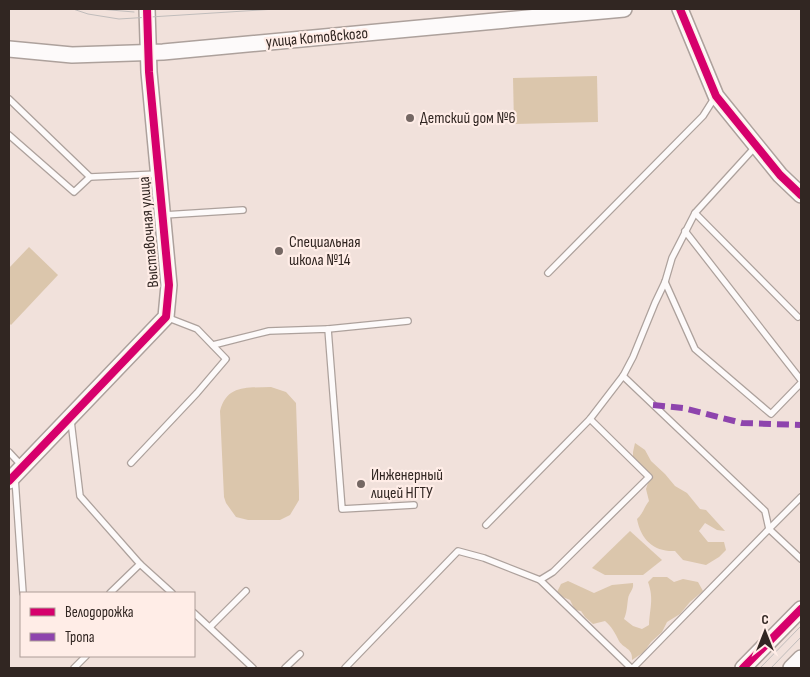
<svg xmlns="http://www.w3.org/2000/svg" width="810" height="677" viewBox="0 0 810 677" font-family="'Sofia Sans Condensed',sans-serif">
	<rect width="100%" height="100%" fill="#f1e1db"/>
	<g fill="#dbc6ac">
		<polygon points="597,76 598,122 514,124 513,78"/>
		<polygon points="29,247 58,275 11,325 9,323 9,268"/>
		<path d="M 271,387 L 286,392 L 296,403 L 299,492 L 299,500 L 290,515 L 280,520 L 248,520 L 236,517 L 226,503 L 224,497 L 220,411 C 227,384 248,388 271,387 Z"/>
		<path d="M 635,443 L 645,450 L 651,461 L 665,474 L 675,486 L 687,493 L 700,509 L 706,510 L 725,531 L 717,530 L 705,523 L 699,531 L 708,542 L 724,542 L 726,550 L 719,557 L 706,565 L 683,560 L 675,551 C 654,552 641,540 637,519 C 643,514 644,507 649,501 L 646,489 L 648,483 L 645,469 L 633,460 L 633,452 Z"/>
		<polygon points="630,531 662,560 643,575 605,575 592,568"/>
		<path d="M 653,577 L 667,577 L 674,582 L 683,579 L 698,582 L 703,591 L 690,602 L 680,614 L 667,622 L 662,632 L 651,642 L 644,652 L 632,660 C 633,648 624,649 619,641 C 615,633 612,627 605,621 L 593,624 L 585,617 L 581,611 L 575,610 L 570,600 L 556,594 L 561,584 L 568,581 L 594,593 L 612,585 L 633,583 C 634,590 629,592 628,599 C 627,606 627,612 624,619 L 633,626 L 642,629 L 649,625 C 650,607 654,599 648,582 Z"/>
	</g>
	<g fill="none" stroke-linecap="round" stroke-linejoin="round">
		<g stroke="#ada19c" stroke-width="8">
			<g id="lane">
				<polyline points="9,99 90,177 158,174"/>
				<polyline points="9,135 74,192 90,177"/>
				<polyline points="756,146 695,213 798,317"/>
				<polyline points="164,215 243,210"/>
				<polyline points="685,231 801,380"/>
				<polyline points="548,273 703,116 715,97"/>
				<polyline points="665,282 695,349 771,414 801,383"/>
				<polyline points="328,329 408,321"/>
				<polyline points="213,345 269,331 328,329 342,509 414,505"/>
				<polyline points="623,376 765,511 769,529"/>
				<polyline points="71,421 80,496 140,564 110,593"/>
				<polyline points="9,452 22,466"/>
				<polyline points="131,463 197,393 226,359 197,329 166,317"/>
				<polyline points="15,478 23,593"/>
				<polyline points="486,525 590,419 623,376 633,357 655,303 665,282 672,258 695,213"/>
				<polyline points="769,529 801,497"/>
				<polyline points="140,564 172,593"/>
				<polyline points="540,580 553,572 649,477 590,419"/>
				<polyline points="194,613 253,668"/>
				<polyline points="210,627 246,591"/>
				<polyline points="74,668 86,656"/>
				<polyline points="285,668 300,654"/>
				<polyline points="345,668 458,551 484,558 540,580 631,668"/>
				<polyline points="633,668 769,529 801,559"/>
			</g>
		</g>
		<g stroke="#ada19c" stroke-width="18">
			<g id="secondary">
				<polyline points="680,9 716,96 780,175 801,195"/>
				<polyline points="9,49 72,55 163,52 624,9"/>
				<polyline points="9,481 166,317 169,285 149,72 147,9"/>
				<polyline points="743,668 801,609"/>
				<polyline points="791,668 801,658"/>
			</g>
		</g>
		<use href="#lane" stroke="#fdfafa" stroke-width="5.5"/>
		<use href="#secondary" stroke="#fdfafa" stroke-width="15"/>
		<g stroke="#c0bcbb" stroke-width="1">
			<polyline points="73,9 88,14 119,19 276,9"/>
			<polyline points="99,9 134,12"/>
			<polyline points="760,668 801,626"/>
			<polyline points="771,668 801,637"/>
		</g>
		<polyline stroke="#8e44ad" stroke-width="6" stroke-dasharray="12 6" stroke-linecap="butt" points="653,405 683,408 742,423 801,425"/>
		<g stroke="#ffede7" stroke-width="11">
			<g id="cycleway">
				<polyline points="680,9 716,96 780,175 801,195"/>
				<polyline points="9,481 166,317 169,285 149,72 147,9"/>
				<polyline points="743,668 801,609"/>
			</g>
		</g>
		<use href="#cycleway" stroke="#d6006c" stroke-width="8"/>
	</g>
	<g fill="#746763" stroke="#ffede7" stroke-width="2">
		<circle cx="410" cy="118" r="5"/>
		<circle cx="279" cy="251" r="5"/>
		<circle cx="361" cy="484" r="5"/>
	</g>
	<g text-anchor="middle" dominant-baseline="central" stroke-width="4.5" stroke-linejoin="round" paint-order="stroke">
		<g font-size="16" fill="#312622" stroke="#ffede7">
			<text transform="translate(317 38) rotate(-5)">улица Котовского</text>
			<text transform="translate(149 232) rotate(-95)">Выставочная улица</text>
		</g>
		<g font-size="16" fill="#312622" stroke="#ffede7" text-anchor="start">
			<text x="420" y="118">Детский дом №6</text>
			<text x="289" y="242">Специальная<tspan x="289" dy="18">школа №14</tspan></text>
			<text x="371" y="475">Инженерный<tspan x="371" dy="18">лицей НГТУ</tspan></text>
		</g>
	</g>
	<rect width="810" height="677" fill="none" stroke="#312622" stroke-width="20"/>
	<rect x="20" y="592" width="175" height="65" fill="#ffede7" stroke="#ad9d98"/>
	<rect x="30" y="608" width="25" height="8" fill="#d6006c" stroke="#ad9d98"/>
	<text x="65" y="617" font-size="15" fill="#312622">Велодорожка</text>
	<rect x="30" y="633" width="25" height="8" fill="#8e44ad" stroke="#ad9d98"/>
	<text x="65" y="642" font-size="15" fill="#312622">Тропа</text>
	<g transform="translate(765 632)" stroke="#ffede7" stroke-width="4" paint-order="stroke">
	<path d="M0-4L9 19L0 12L-9 19Z" fill="#312622"/>
	<text y="-8" font-size="14" font-weight="bold" text-anchor="middle" fill="#312622">С</text>
	</g>
</svg>
